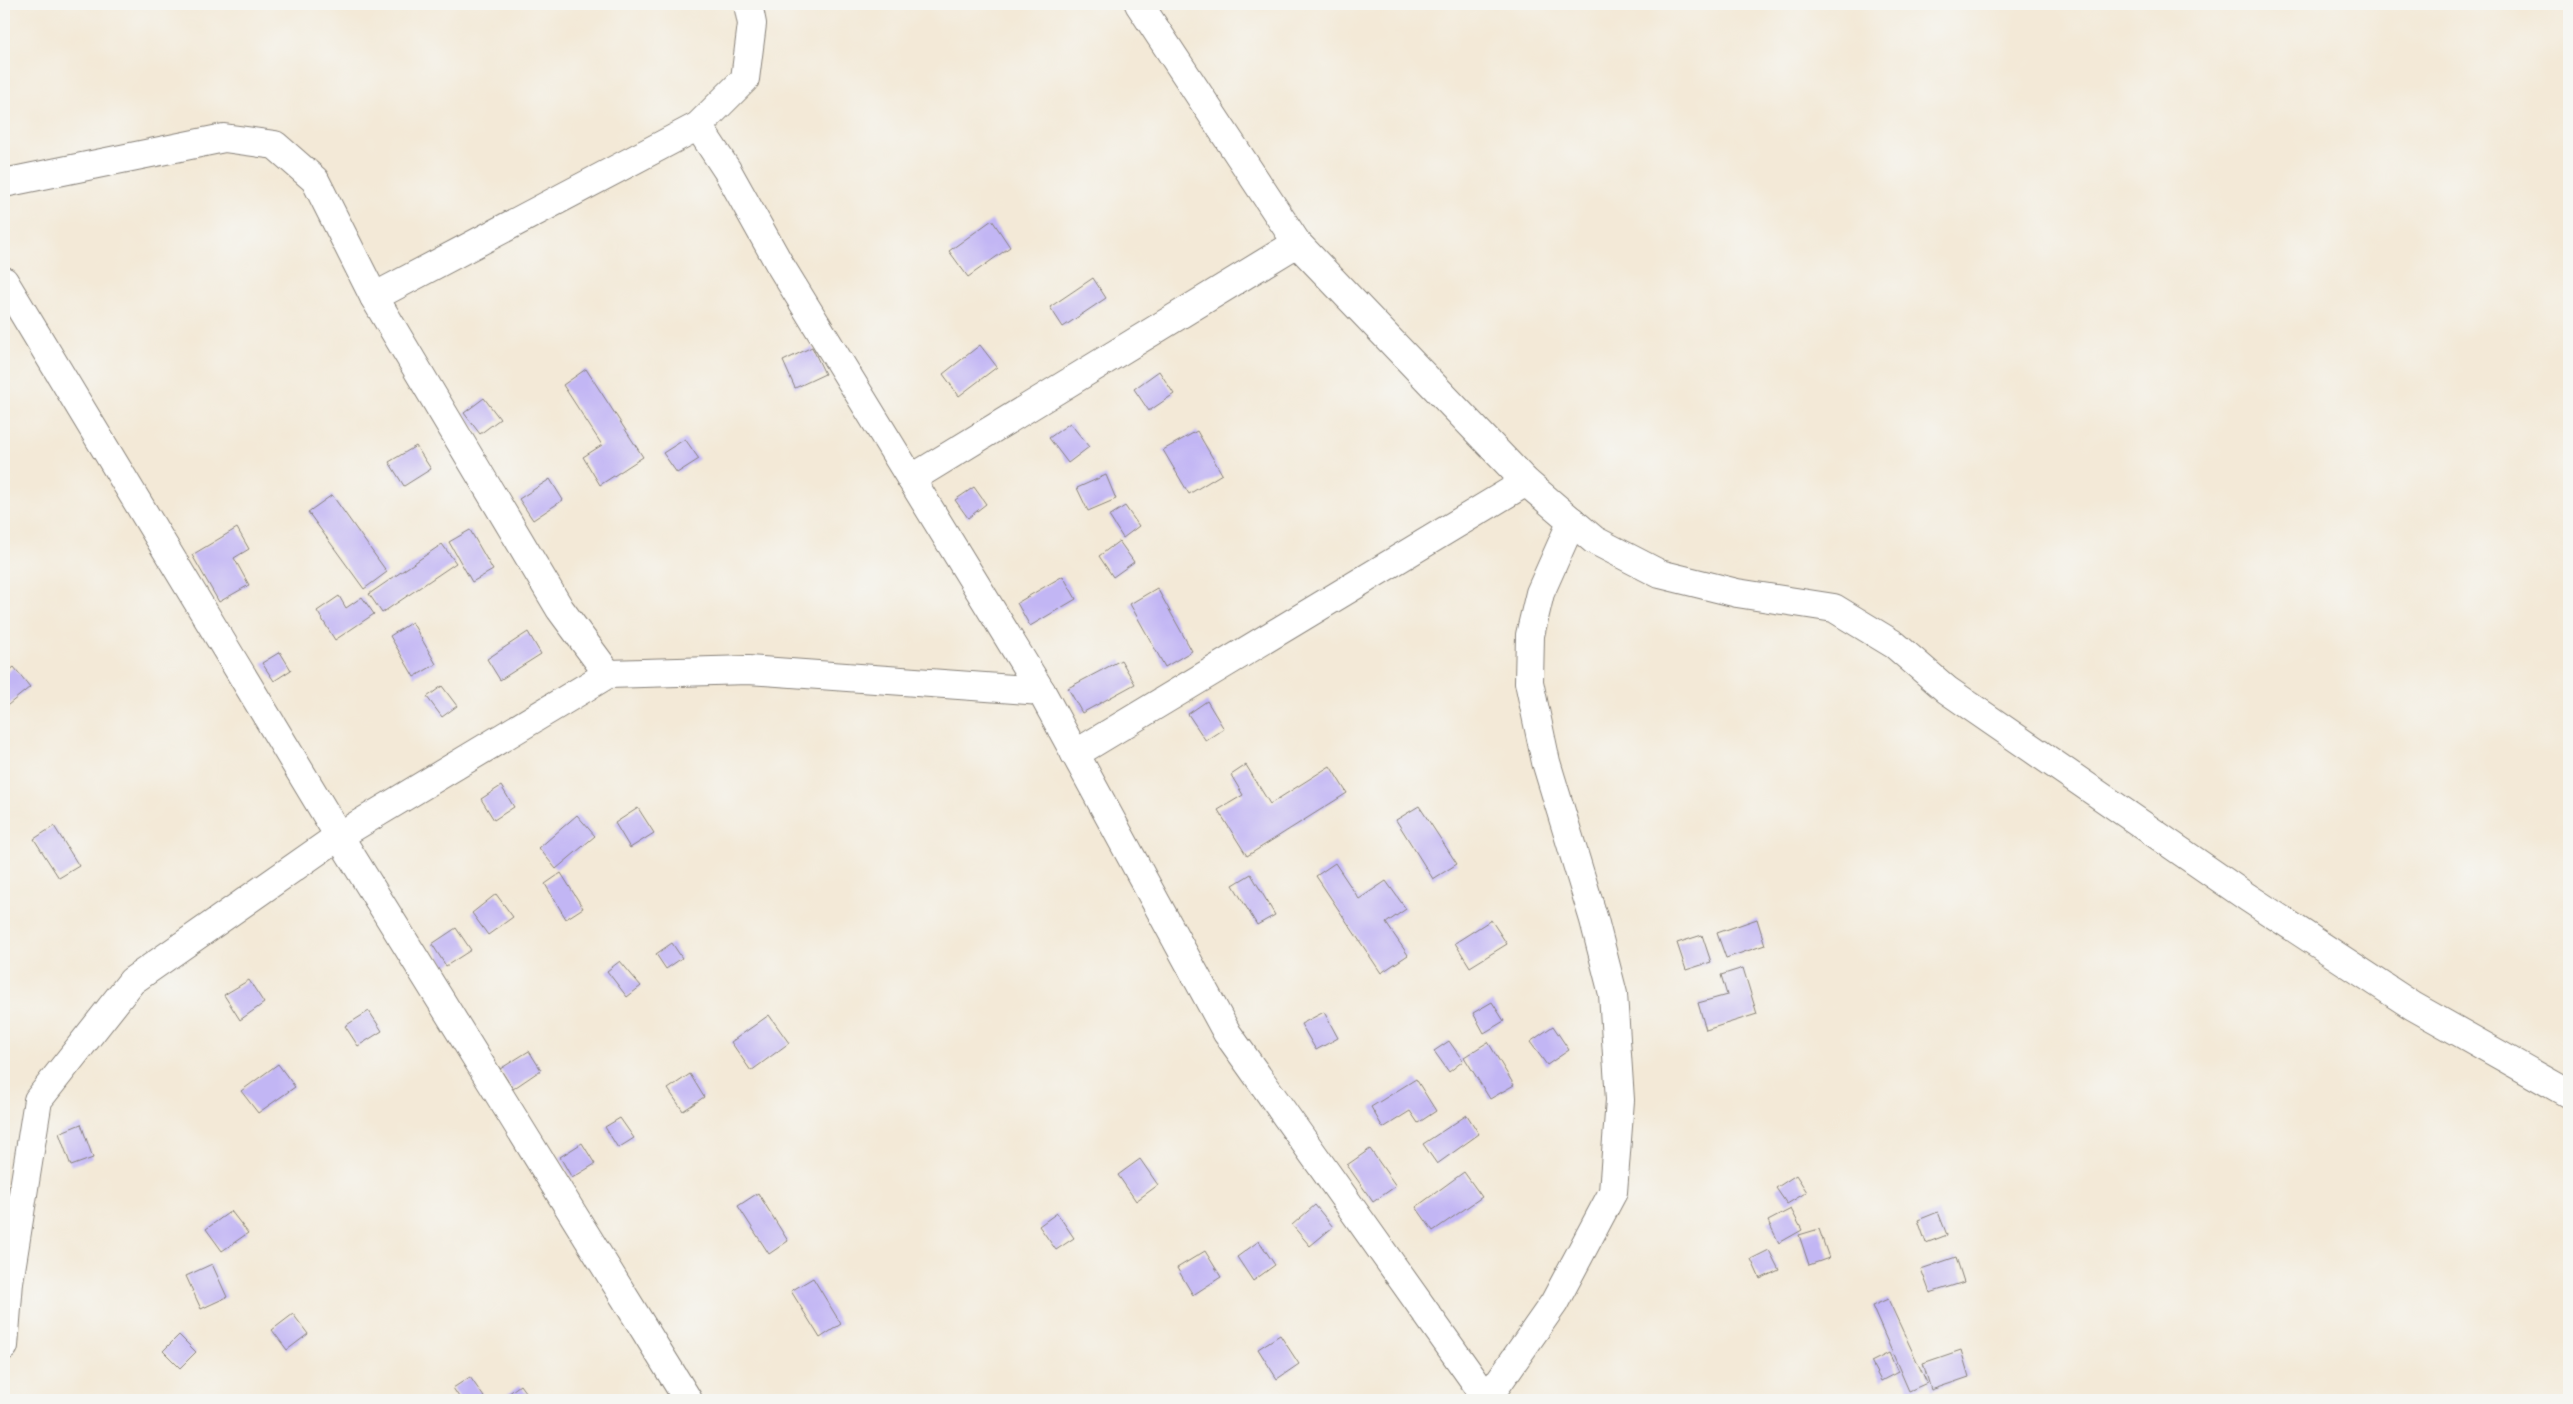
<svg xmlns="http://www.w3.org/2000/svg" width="2573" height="1404" viewBox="0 0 2573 1404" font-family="Kalam,sans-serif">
	<rect width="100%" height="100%" fill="#f6f6f2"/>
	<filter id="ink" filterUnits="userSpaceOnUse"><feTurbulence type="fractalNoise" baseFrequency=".02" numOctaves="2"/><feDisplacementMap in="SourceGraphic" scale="10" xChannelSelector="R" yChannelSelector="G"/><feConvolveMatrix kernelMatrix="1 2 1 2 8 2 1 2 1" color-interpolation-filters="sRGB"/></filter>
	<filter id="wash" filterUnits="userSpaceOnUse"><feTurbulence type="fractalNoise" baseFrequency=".0096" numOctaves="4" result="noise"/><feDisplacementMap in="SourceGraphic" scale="20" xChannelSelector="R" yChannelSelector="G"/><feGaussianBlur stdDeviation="1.12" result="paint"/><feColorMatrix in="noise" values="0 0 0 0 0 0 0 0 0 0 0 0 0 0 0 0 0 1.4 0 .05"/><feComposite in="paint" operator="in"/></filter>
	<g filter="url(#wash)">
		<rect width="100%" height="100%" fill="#f3e9d7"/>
		<g id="blocks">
			<g fill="#c2b6f4">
				<polygon points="992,220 1010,247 968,277 949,251"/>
				<polygon points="1093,278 1106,298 1063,327 1050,307"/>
				<polygon points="980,345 997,367 959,396 943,374"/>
				<polygon points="812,347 825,374 795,388 783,361"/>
				<polygon points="586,369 643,457 600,485 583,457 602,445 563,385"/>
				<polygon points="1159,371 1174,394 1149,411 1134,389"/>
				<polygon points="484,398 500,419 480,434 464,413"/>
				<polygon points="1070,423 1089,447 1068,463 1049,438"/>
				<polygon points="1197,431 1222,474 1189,494 1163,450"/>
				<polygon points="685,439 699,459 677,473 663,453"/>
				<polygon points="416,446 431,469 404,486 389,462"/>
				<polygon points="1106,475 1116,499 1088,511 1077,488"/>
				<polygon points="550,479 563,500 533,520 519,499"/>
				<polygon points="974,487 986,504 968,518 955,500"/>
				<polygon points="332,495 387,572 364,589 308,512"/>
				<polygon points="1125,506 1139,526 1123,538 1109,516"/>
				<polygon points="237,528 249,549 234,558 249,585 219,602 192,555"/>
				<polygon points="470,530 493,570 472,582 449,542"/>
				<polygon points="1119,541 1134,562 1113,577 1099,556"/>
				<polygon points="442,544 456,563 382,613 369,594"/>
				<polygon points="1063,576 1076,599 1030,626 1017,603"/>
				<polygon points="1157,588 1192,651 1165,667 1130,604"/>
				<polygon points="339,596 346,608 362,597 374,614 335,640 317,611"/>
				<polygon points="412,622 436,664 414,677 390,636"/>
				<polygon points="528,632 541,654 500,680 487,659"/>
				<polygon points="280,652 291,670 274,681 262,663"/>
				<polygon points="1121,660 1135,684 1082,713 1068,688"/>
				<polygon points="14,667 30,687 8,705 4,700 4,675"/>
				<polygon points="442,686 457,706 442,717 427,697"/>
				<polygon points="1207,701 1224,729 1206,741 1188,714"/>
				<polygon points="1246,765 1270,804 1330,766 1347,793 1247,856 1218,810 1243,795 1231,775"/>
				<polygon points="501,786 514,807 494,820 481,799"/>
				<polygon points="1419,806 1457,864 1433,879 1396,820"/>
				<polygon points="638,808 654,833 630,848 615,823"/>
				<polygon points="577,815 595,836 556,869 539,848"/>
				<polygon points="54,826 79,866 59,878 34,839"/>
				<polygon points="1335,863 1359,899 1386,881 1406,909 1386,923 1408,955 1381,973 1316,876"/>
				<polygon points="561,873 583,908 566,919 545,884"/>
				<polygon points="1251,874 1275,915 1257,925 1233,885"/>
				<polygon points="496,894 513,917 488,935 472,913"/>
				<polygon points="1757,919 1765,945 1726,958 1717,933"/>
				<polygon points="1491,920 1507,944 1470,967 1455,943"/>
				<polygon points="456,928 471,950 446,966 432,944"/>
				<polygon points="1702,935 1711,962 1686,970 1677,943"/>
				<polygon points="672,943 682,958 666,969 656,954"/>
				<polygon points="620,961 641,986 627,997 607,971"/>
				<polygon points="1743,968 1757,1014 1706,1030 1698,1003 1727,995 1721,975"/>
				<polygon points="249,980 264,1003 240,1020 224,995"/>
				<polygon points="1492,1002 1504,1021 1484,1033 1473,1013"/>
				<polygon points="369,1011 382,1031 358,1046 345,1026"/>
				<polygon points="1324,1012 1338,1038 1316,1050 1301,1024"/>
				<polygon points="769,1015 789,1043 751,1071 731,1042"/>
				<polygon points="1553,1026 1569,1050 1547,1065 1530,1042"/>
				<polygon points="1449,1041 1463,1061 1449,1072 1434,1051"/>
				<polygon points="1488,1042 1514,1085 1490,1099 1464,1057"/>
				<polygon points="529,1051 541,1070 513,1089 500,1069"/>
				<polygon points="278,1064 295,1087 258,1113 241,1091"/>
				<polygon points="690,1074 704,1097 683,1111 668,1089"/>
				<polygon points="1416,1079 1436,1111 1418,1123 1410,1111 1383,1128 1371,1107"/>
				<polygon points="1467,1115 1479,1134 1437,1164 1423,1144"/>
				<polygon points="620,1118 634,1138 618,1148 605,1127"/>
				<polygon points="81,1124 93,1158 71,1166 59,1133"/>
				<polygon points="582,1143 595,1164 572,1178 560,1157"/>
				<polygon points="1370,1149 1396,1186 1373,1202 1347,1165"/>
				<polygon points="1140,1159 1158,1185 1136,1201 1118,1175"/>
				<polygon points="1464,1172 1482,1197 1433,1231 1416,1207"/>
				<polygon points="1796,1175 1807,1192 1787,1204 1776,1188"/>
				<polygon points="758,1193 788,1241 769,1254 738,1206"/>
				<polygon points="1315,1205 1333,1227 1310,1246 1292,1225"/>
				<polygon points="1791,1209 1802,1230 1779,1243 1768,1221"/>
				<polygon points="231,1211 248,1233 222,1251 206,1229"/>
				<polygon points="1938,1212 1947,1235 1926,1243 1918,1220"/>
				<polygon points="1057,1213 1074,1238 1056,1250 1039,1226"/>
				<polygon points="1819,1229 1829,1258 1809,1265 1799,1235"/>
				<polygon points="1259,1241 1275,1265 1253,1281 1237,1257"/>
				<polygon points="1769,1250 1779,1270 1760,1279 1751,1259"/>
				<polygon points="1205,1251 1221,1277 1193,1295 1177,1268"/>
				<polygon points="1956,1257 1964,1282 1930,1293 1921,1269"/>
				<polygon points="212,1264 227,1297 201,1309 186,1276"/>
				<polygon points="813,1278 841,1324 820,1338 791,1291"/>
				<polygon points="1888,1299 1927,1383 1909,1391 1872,1306"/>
				<polygon points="293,1314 308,1334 287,1350 272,1330"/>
				<polygon points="179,1335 196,1352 180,1368 163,1351"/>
				<polygon points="1280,1335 1299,1364 1277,1379 1258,1349"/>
				<polygon points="1961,1350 1969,1377 1931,1390 1923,1363"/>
				<polygon points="1889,1353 1898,1372 1881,1381 1871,1362"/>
				<polygon points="470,1377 484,1397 479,1400 461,1400 453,1388"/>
				<polygon points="520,1385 531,1400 500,1400"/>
			</g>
		</g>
	</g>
	<g filter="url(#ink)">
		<use href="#blocks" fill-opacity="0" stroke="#88827a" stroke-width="1"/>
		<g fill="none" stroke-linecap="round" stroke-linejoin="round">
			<g stroke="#88827a" stroke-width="30">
				<g id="minor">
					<polyline points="1139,4 1297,243 1526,482 1594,540 1660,574 1737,593 1834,608 1895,645 1947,690 2247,897 2413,1006 2569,1094"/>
					<polyline points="698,126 727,170 780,265 1041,691 1227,1033 1488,1400"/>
					<polyline points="4,183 224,138 275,145 315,180 374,297 560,609 608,674"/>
					<polyline points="4,281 339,836 688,1400"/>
					<polyline points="374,297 698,126 745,79 752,24 748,4"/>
					<polyline points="911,479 1297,243"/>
					<polyline points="1075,754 1526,482"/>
					<polyline points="4,1346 9,1282 38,1100 132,981 339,836 608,674 748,670 1041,691"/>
					<polyline points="1487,1399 1554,1303 1613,1192 1620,1100 1613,994 1594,920 1546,762 1529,682 1530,635 1540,593 1572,521"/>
				</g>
			</g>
			<use href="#minor" stroke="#fff" stroke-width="28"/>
		</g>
	</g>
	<rect width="2573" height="1404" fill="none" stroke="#f6f6f2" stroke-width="20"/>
</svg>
